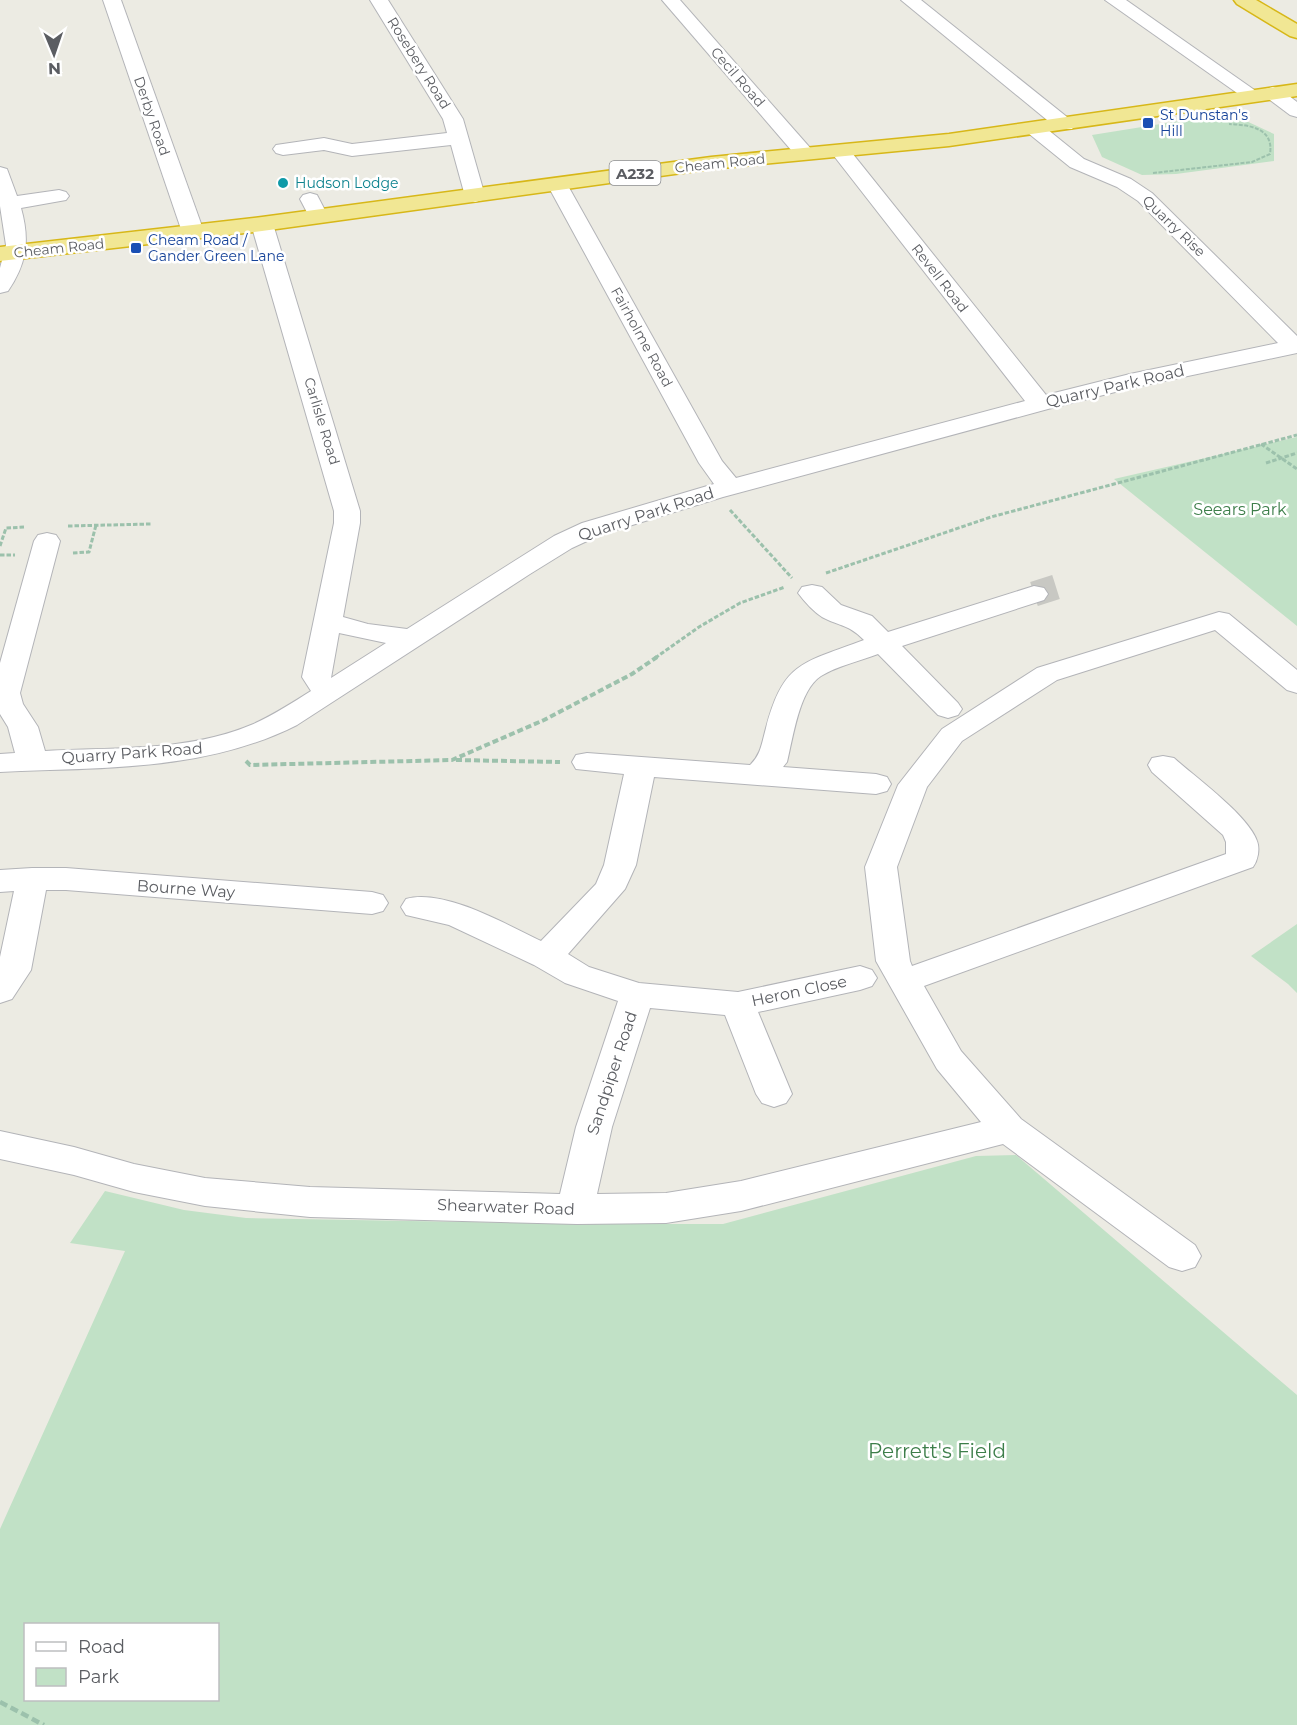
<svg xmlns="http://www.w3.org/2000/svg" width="1297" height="1725" viewBox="0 0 1297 1725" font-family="Montserrat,sans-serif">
	<rect width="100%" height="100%" fill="#ecebe3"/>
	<g fill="#c1e1c6" fill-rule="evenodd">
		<polygon points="1229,113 1274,134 1274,161 1176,174 1142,175 1102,157 1092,135"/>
		<polygon points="1297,437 1297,626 1114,479"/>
		<polygon points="1297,924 1297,993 1288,984 1251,956"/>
		<path d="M 1016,1155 L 1297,1395 L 1297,1725 L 0,1725 L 0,1529 L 125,1251 L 70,1243 L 105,1191 L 184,1210 L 246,1218 L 582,1224 L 723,1224 L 976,1156 ZM 26,1624 L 218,1624 L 218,1700 L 26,1700 Z"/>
	</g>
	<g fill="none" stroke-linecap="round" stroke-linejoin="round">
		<polyline stroke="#c8c8c3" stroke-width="25" stroke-dasharray="25 13" stroke-linecap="butt" points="1034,594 1056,587"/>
		<g stroke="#b3b4b8" stroke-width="2">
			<g id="minor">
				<polygon points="103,0 121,0 204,232 200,236 193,238 186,236 182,232"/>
				<polygon points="370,0 388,0 463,119 485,196 482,200 475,202 468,200 465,196 451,145 352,156 324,150 283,155 276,153 273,149 276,145 324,138 352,144 447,133 443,119"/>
				<polygon points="662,0 680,0 812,150 815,154 812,158 798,158"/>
				<polygon points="901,0 921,0 1072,121 1075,125 1072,129 1058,129"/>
				<polygon points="1105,0 1126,0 1263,96 1261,100 1247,100"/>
				<polygon points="1273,87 1280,89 1297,102 1297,117 1290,115 1266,97 1264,93 1266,89"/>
				<path d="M 1035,123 L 1042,125 L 1084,159 L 1131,179 L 1152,193 L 1297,336 L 1297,353 L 1131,388 L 1048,409 L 723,497 L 600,535 L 572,548 L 530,574 L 297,725 C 204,772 102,767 0,772 L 0,754 L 15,753 L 8,727 L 0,714 L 0,663 L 34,541 L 38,535 L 47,533 L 56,535 L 60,541 L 20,693 L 23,704 L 38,727 L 45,751 C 112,747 187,752 251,725 C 272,716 292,703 311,691 L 302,677 L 334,523 L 334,511 L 251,224 L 255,220 L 262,218 L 269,220 L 273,224 L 360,511 L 360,523 L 343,617 L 368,624 L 407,629 L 554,536 L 582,523 L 714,484 L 699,463 L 547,184 L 550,180 L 564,180 L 567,184 L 722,461 L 736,478 L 1025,401 L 834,156 L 831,152 L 834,148 L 848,148 L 1046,395 L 1130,374 L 1278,343 L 1138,201 L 1117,187 L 1070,167 L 1028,133 L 1025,129 L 1028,125 ZM 339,633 L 386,643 L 331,678 Z"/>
				<path d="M 0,167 L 7,169 L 17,196 L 59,190 L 66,192 L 69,196 L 66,200 L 21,208 C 30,240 27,263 8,291 L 0,293 L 0,268 L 6,245 L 0,206 Z"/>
				<polygon points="310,193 317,195 328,216 325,220 318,222 311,220 300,199 303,195"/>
				<path d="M 812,585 L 822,587 L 841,605 L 872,616 L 888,632 L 1034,586 L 1044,588 L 1048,594 L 1044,600 L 902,646 L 958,703 L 962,709 L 958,715 L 948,718 L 938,715 L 878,654 C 860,661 837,666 821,676 C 799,690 793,738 787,762 L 783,767 L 876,774 L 887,777 L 891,784 L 887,791 L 876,794 L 654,777 L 636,865 L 625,889 L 568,954 L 589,967 L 639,983 L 738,992 L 860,966 L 872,970 L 877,978 L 872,986 L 860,990 L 758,1012 L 792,1094 L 786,1103 L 774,1107 L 762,1103 L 756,1094 L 725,1015 L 650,1008 L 612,1127 L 597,1194 L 666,1193 L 741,1181 L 981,1122 L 937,1069 L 876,961 L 865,867 L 898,785 L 942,729 L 1037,668 L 1219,612 L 1229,614 L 1297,670 L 1297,693 L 1287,690 L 1215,630 L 1057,680 L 962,741 L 927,787 L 897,867 L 910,961 L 912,966 L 1226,854 L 1226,842 L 1223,835 L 1152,772 L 1148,765 L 1152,758 L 1163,756 L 1174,758 C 1195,777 1248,815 1257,841 C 1260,849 1258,860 1253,867 L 924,986 L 961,1051 L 1021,1119 L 1195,1245 L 1201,1256 L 1195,1267 L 1182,1271 L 1169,1267 L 1003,1144 L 741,1211 L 666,1223 L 577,1224 L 310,1217 L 205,1206 L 134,1192 L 74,1175 L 0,1159 L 0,1131 L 74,1147 L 134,1164 L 205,1178 L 310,1187 L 560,1194 L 576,1127 L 618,1001 L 565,983 L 534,965 L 449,925 L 406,915 L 401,907 L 406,899 C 444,888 507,925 541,941 L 596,884 L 604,865 L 624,774 L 576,769 L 572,762 L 576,755 L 587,753 L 750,765 C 761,755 762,742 766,728 C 784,660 804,663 864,640 C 848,624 841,627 822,617 C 814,612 804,601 798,593 L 802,587 Z"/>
				<polygon points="32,868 66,868 372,892 383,895 388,903 383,911 372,914 66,890 46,890 31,970 12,999 0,1003 0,957 14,891 0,892 0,870"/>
			</g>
		</g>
		<g stroke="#d7b718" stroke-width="3">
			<g id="highway">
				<polygon points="1234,0 1256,0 1297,24 1297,38 1290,36 1237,4"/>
				<polygon points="1297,84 1297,96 949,146 711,169 262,231 0,261 0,247 262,217 711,157 949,134"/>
			</g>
		</g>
		<path stroke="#9cc1ac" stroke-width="2" stroke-dasharray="4 1.5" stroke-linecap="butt" d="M 1153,173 L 1252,162 L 1270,154 C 1274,128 1250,125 1229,124"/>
		<g stroke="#9cc1ac" stroke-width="3" stroke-dasharray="4.5 2" stroke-linecap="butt">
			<polyline points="1261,444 1297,469"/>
			<polyline points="1266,463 1297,453"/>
			<polyline points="730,510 792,578"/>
			<polyline points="68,526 151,524"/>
			<polyline points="0,546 6,528 25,527"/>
			<polyline points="73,553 89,552 96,525"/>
			<polyline points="0,555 15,555"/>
			<polyline points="826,573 991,517 1297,435"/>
			<polyline points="655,658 699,627 740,603 785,587"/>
		</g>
		<g stroke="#9cc1ac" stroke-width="4" stroke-dasharray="6 3" stroke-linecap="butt">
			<polyline points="456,760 560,762"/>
			<polyline points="246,761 250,765 452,760 544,720 632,674 657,657"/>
		</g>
		<polyline stroke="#9cc1ac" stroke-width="4.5" stroke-dasharray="8 4" stroke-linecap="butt" points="0,1702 44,1725"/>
		<use href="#minor" fill="#fff" fill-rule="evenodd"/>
		<use href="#highway" fill="#f1e794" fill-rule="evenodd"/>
	</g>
	<g fill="#1a4fb4" stroke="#fff" stroke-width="2">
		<rect x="1142" y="117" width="12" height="12" rx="3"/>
		<rect x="130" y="242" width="12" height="12" rx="3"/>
	</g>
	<circle fill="#0f9aa8" stroke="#fff" stroke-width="2" cx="283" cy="183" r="6"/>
	<g text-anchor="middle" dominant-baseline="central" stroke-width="5" stroke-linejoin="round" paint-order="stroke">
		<g font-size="14" fill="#5b5d62" stroke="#fff">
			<text transform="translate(419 63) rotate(58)">Rosebery Road</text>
			<text transform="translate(738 77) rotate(49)">Cecil Road</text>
			<text transform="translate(152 116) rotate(71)">Derby Road</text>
			<text transform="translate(720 163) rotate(-6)">Cheam Road</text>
			<text transform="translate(1174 226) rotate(44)">Quarry Rise</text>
			<text transform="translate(59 248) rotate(-6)">Cheam Road</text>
			<text transform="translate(940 278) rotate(52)">Revell Road</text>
			<text transform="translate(642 337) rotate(61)">Fairholme Road</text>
			<text transform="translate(322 421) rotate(73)">Carlisle Road</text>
		</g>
		<g font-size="14" fill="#164399" stroke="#fff" text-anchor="start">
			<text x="1160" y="115">St Dunstan's<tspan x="1160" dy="16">Hill</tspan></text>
			<text x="148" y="240">Cheam Road /<tspan x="148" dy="16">Gander Green Lane</tspan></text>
		</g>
		<g font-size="14" fill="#0d838f" stroke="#fff" text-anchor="start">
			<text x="295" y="183">Hudson Lodge</text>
		</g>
		<rect fill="#fff" stroke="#8c8e91" stroke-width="1.5" x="609.5" y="161" width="51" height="24" rx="4.5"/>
		<g font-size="15" font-weight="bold" fill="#5b5d62">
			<text x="635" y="173">A232</text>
		</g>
		<g font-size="16" fill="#5b5d62" stroke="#fff">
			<text transform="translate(1115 386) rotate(-13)">Quarry Park Road</text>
			<text transform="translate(646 514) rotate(-18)">Quarry Park Road</text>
			<text transform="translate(132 753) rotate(-4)">Quarry Park Road</text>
			<text transform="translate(186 889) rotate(4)">Bourne Way</text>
			<text transform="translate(799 991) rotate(-12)">Heron Close</text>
			<text transform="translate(612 1073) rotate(-72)">Sandpiper Road</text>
			<text transform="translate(506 1207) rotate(2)">Shearwater Road</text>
		</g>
		<g font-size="16" fill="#3d7e4a" stroke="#fff">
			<text x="1240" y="509">Seears Park</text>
		</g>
		<g font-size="20" fill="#3d7e4a" stroke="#fff">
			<text x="937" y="1451">Perrett's Field</text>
		</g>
	</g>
	<rect x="24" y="1623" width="195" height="78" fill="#ffffff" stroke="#bdbec0" stroke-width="1.5"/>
	<rect x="36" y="1642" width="30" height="9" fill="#ffffff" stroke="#bdbec0" stroke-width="1.5"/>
	<text x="78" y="1653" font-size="18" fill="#5b5d62">Road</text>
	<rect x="36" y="1668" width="30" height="18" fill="#c1e1c6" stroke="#bdbec0" stroke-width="1.5"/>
	<text x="78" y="1683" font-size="18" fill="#5b5d62">Park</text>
	<g transform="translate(54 54) rotate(178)" stroke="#ffffff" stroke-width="4.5" paint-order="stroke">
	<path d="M0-4.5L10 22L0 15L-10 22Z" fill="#5b5d62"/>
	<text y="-9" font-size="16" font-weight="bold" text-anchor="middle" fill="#5b5d62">N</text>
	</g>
</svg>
